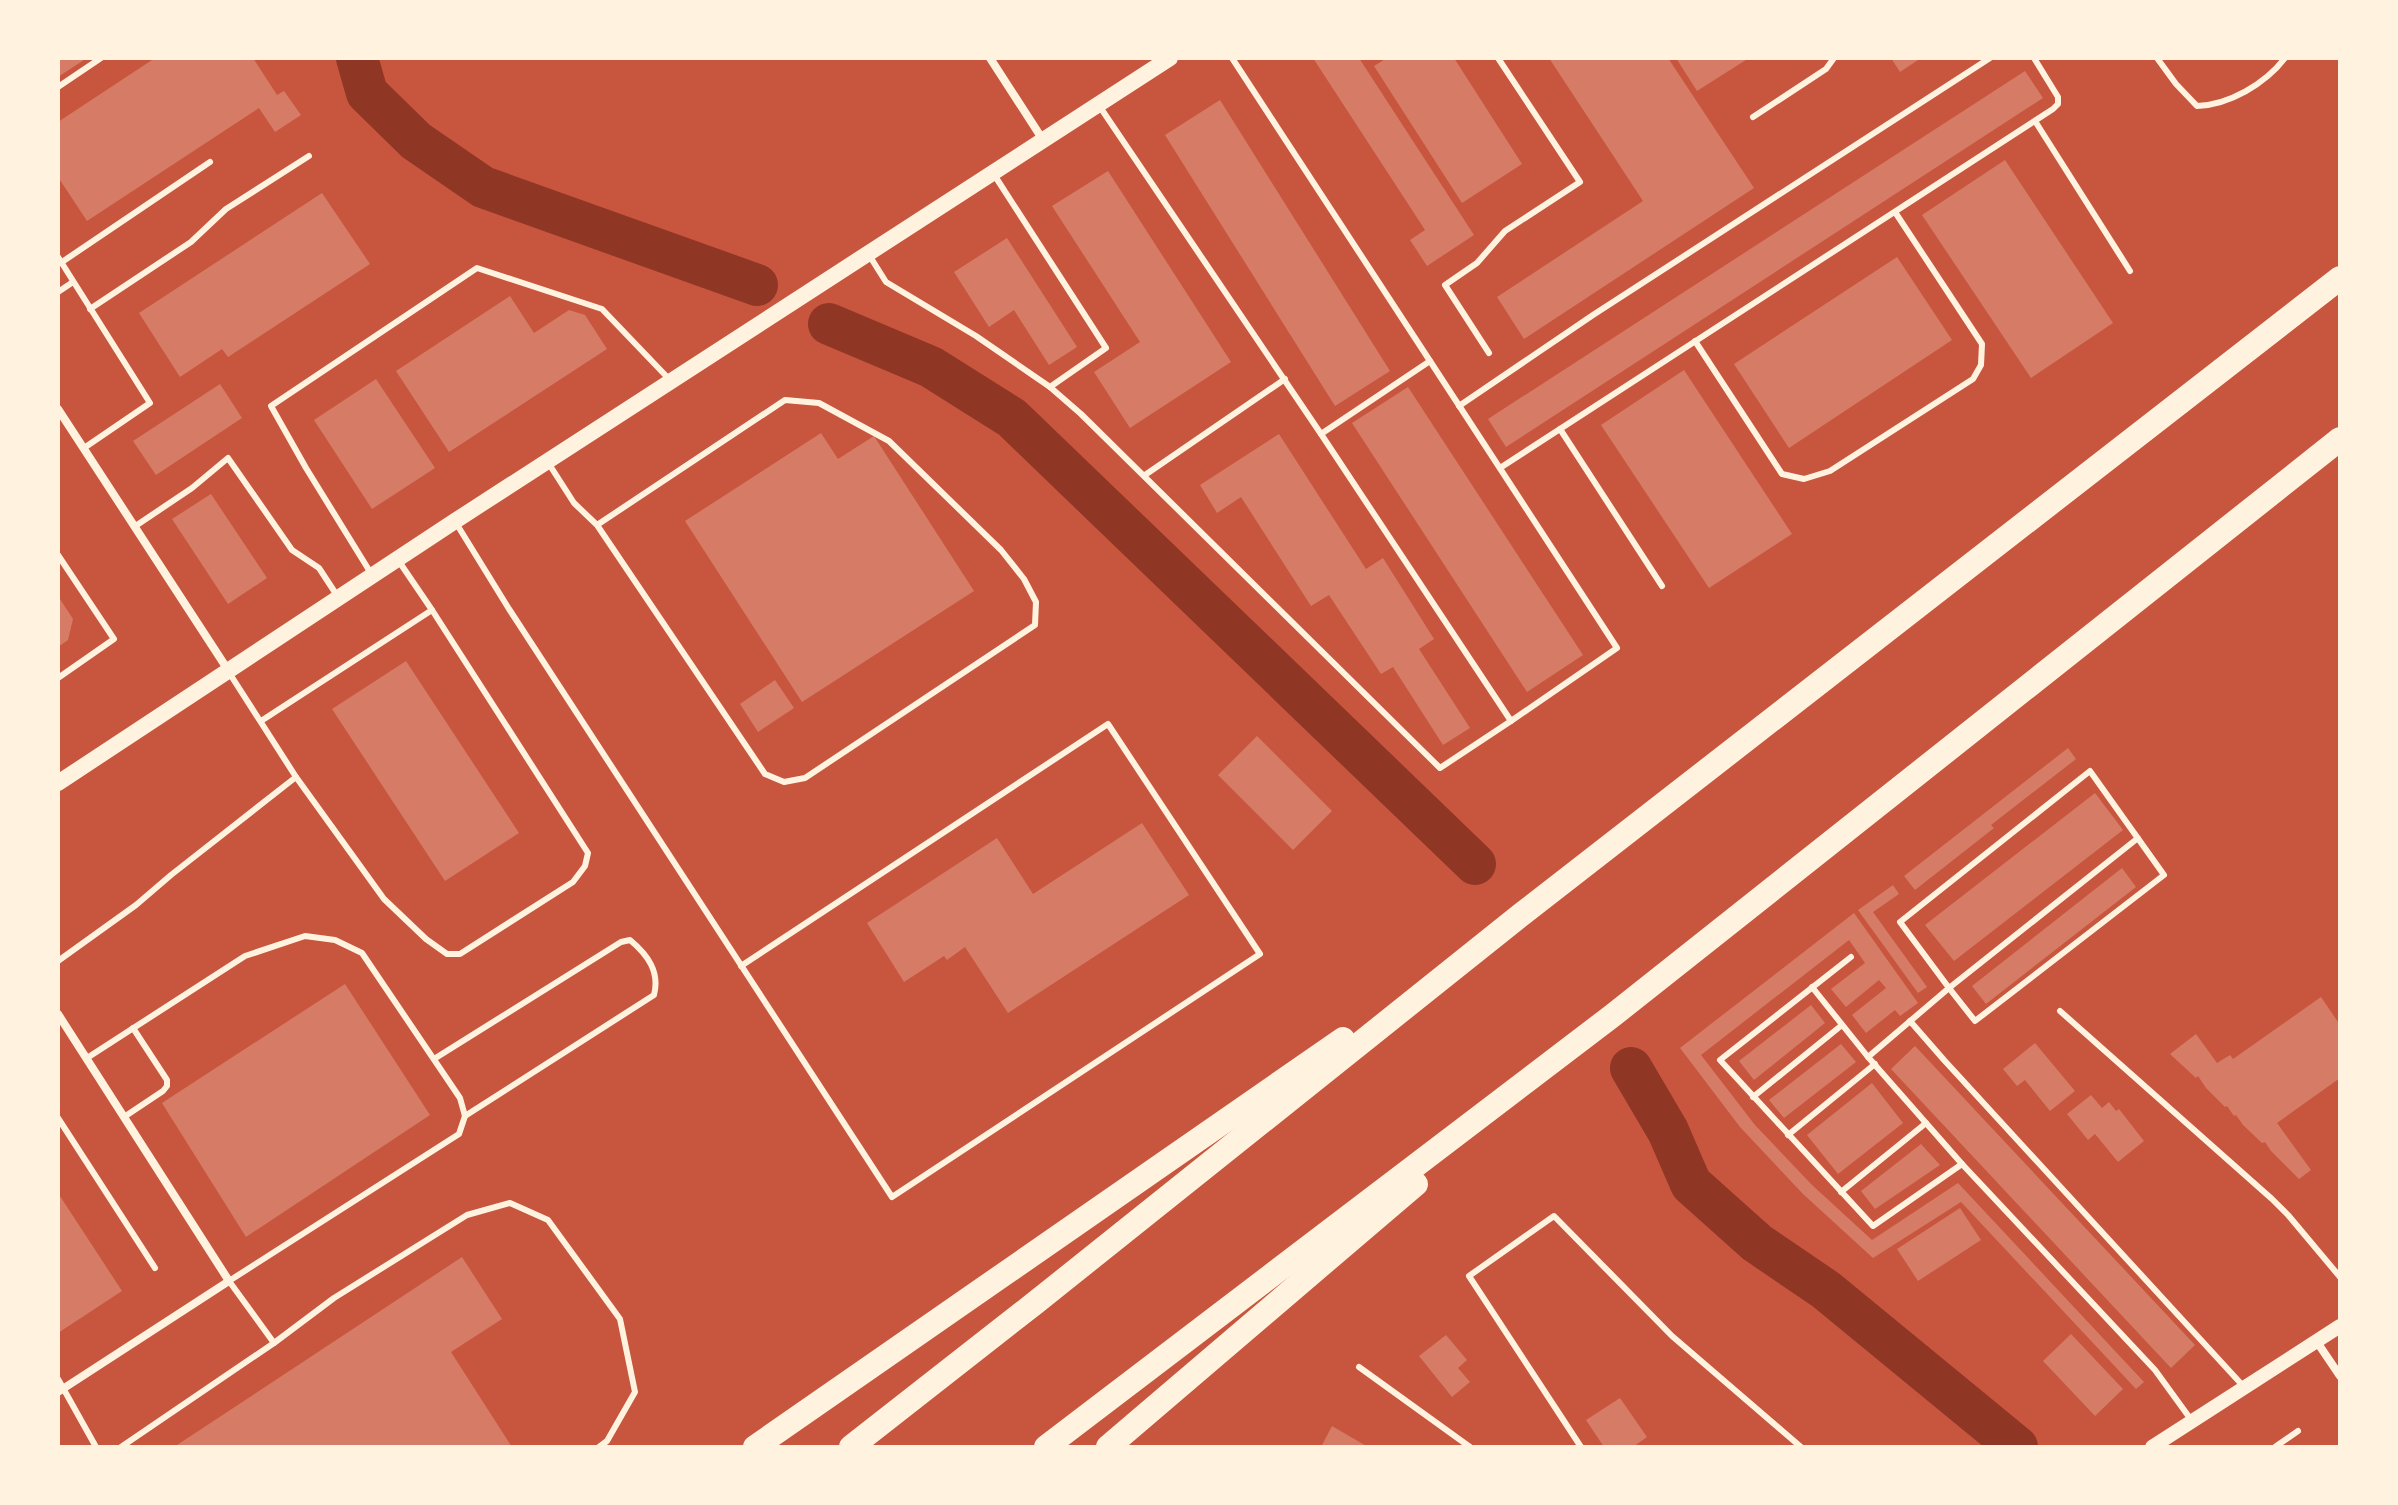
<svg xmlns="http://www.w3.org/2000/svg" width="2398" height="1505" viewBox="0 0 2398 1505" font-family="Poppins,sans-serif">
	<rect width="100%" height="100%" fill="#c8553d"/>
	<g fill="none" stroke-linecap="round" stroke-linejoin="round">
		<g stroke="#8f3625" stroke-width="42">
			<polyline points="357,58 367,93 416,141 483,187 757,285"/>
			<polyline points="829,324 931,367 1012,418 1475,864"/>
			<polyline points="1631,1068 1668,1131 1691,1184 1757,1243 1826,1290 2017,1447"/>
		</g>
	</g>
	<g fill="#d67c66">
		<polygon points="58,58 87,58 58,77"/>
		<polygon points="155,58 253,58 277,95 284,91 301,115 275,132 259,108 87,221 58,177 58,122"/>
		<polygon points="1313,58 1359,58 1474,235 1427,266 1410,240 1425,230"/>
		<polygon points="1387,58 1454,58 1522,164 1462,203 1374,66"/>
		<polygon points="1549,58 1668,58 1754,188 1524,339 1497,297 1643,201"/>
		<polygon points="1676,58 1749,58 1697,91"/>
		<polygon points="1891,58 1921,58 1900,72"/>
		<polygon points="2025,71 2043,98 1506,447 1488,419"/>
		<polygon points="1220,100 1390,371 1335,406 1165,135"/>
		<polygon points="2005,160 2113,323 2031,378 1922,215"/>
		<polygon points="1108,171 1231,362 1130,428 1094,372 1140,342 1052,206"/>
		<polygon points="322,193 370,264 228,357 222,349 180,377 139,313"/>
		<polygon points="1007,238 1077,347 1049,365 1014,310 989,327 954,272"/>
		<polygon points="1897,257 1952,340 1789,448 1734,364"/>
		<polygon points="510,296 534,333 569,310 585,315 607,349 449,452 396,371"/>
		<polygon points="1684,370 1792,534 1709,588 1601,425"/>
		<polygon points="376,379 435,468 372,509 314,420"/>
		<polygon points="220,384 242,418 156,475 133,441"/>
		<polygon points="1408,387 1583,655 1527,692 1352,423"/>
		<polygon points="821,433 838,459 874,436 974,591 802,702 685,521"/>
		<polygon points="1279,434 1366,569 1383,558 1434,639 1419,649 1470,728 1443,745 1393,667 1381,674 1329,595 1311,606 1241,497 1217,513 1200,485"/>
		<polygon points="211,494 267,578 228,604 172,519"/>
		<polygon points="58,596 73,619 68,640 58,647"/>
		<polygon points="406,661 519,833 445,881 332,709"/>
		<polygon points="775,680 794,708 758,732 740,704"/>
		<polygon points="1257,736 1332,811 1293,850 1218,775"/>
		<polygon points="2068,748 2076,759 1991,825 1994,828 1915,890 1904,876"/>
		<polygon points="2095,793 2123,830 1954,961 1925,925"/>
		<polygon points="1142,823 1189,895 1008,1013 965,947 947,960 944,956 904,982 867,923 997,838 1033,894"/>
		<polygon points="2122,868 2136,887 1986,1004 1972,986"/>
		<polygon points="1893,885 1899,894 1873,912 1927,987 1918,993 1858,910"/>
		<polygon points="1854,913 1918,1003 1900,1016 1895,1010 1866,1033 1852,1015 1886,988 1879,980 1846,1007 1831,989 1865,963 1849,940 1701,1055 1755,1125 1811,1184 1872,1240 1958,1183 2144,1382 2136,1389 1961,1202 1873,1258 1803,1194 1740,1127 1680,1048"/>
		<polygon points="345,984 430,1115 246,1237 162,1103"/>
		<polygon points="2321,997 2340,1025 2340,1078 2277,1123 2311,1170 2299,1179 2271,1151 2265,1142 2262,1143 2243,1125 2236,1115 2234,1116 2227,1106 2225,1107 2206,1088 2198,1076 2196,1078 2170,1054 2196,1034 2217,1063 2230,1055 2233,1059"/>
		<polygon points="1811,1005 1825,1023 1754,1080 1739,1061"/>
		<polygon points="2035,1043 2075,1091 2050,1111 2025,1080 2017,1086 2003,1069"/>
		<polygon points="1841,1044 1856,1062 1784,1118 1769,1100"/>
		<polygon points="1915,1046 2195,1345 2171,1368 1891,1069"/>
		<polygon points="1872,1083 1903,1123 1838,1174 1807,1135"/>
		<polygon points="2091,1095 2102,1108 2109,1102 2116,1111 2119,1109 2144,1141 2118,1162 2095,1134 2088,1140 2067,1114"/>
		<polygon points="1921,1144 1940,1165 1875,1209 1861,1191"/>
		<polygon points="58,1193 122,1291 58,1333"/>
		<polygon points="1960,1208 1981,1240 1918,1281 1897,1249"/>
		<polygon points="462,1257 502,1319 451,1352 512,1447 419,1447 417,1445 413,1447 174,1447"/>
		<polygon points="2071,1334 2123,1389 2095,1416 2043,1361"/>
		<polygon points="1446,1335 1467,1360 1458,1368 1470,1382 1452,1397 1419,1356"/>
		<polygon points="1620,1398 1647,1437 1633,1447 1604,1447 1586,1420"/>
		<polygon points="1332,1426 1368,1447 1321,1447"/>
	</g>
	<g fill="none" stroke-linecap="round" stroke-linejoin="round">
		<g stroke="#fff3e0" stroke-width="6">
			<path d="M 2157,58 L 2176,84 L 2197,106 C 2229,105 2265,84 2285,58"/>
			<polyline points="58,87 101,58"/>
			<polyline points="1098,104 1321,434 1430,361 1232,58"/>
			<polyline points="1753,117 1826,69 1834,58"/>
			<polyline points="2035,121 2130,271"/>
			<polyline points="993,173 1106,348 1050,387"/>
			<polyline points="869,255 886,282 976,336 1050,387 1081,414 1440,768 1511,721"/>
			<polyline points="58,257 150,403 84,448"/>
			<polyline points="62,262 210,162"/>
			<polyline points="58,292 73,282"/>
			<polyline points="90,309 191,242 226,209 309,156"/>
			<polyline points="1695,341 1782,474 1804,479 1830,471 1973,379 1981,365 1982,344 1895,212"/>
			<polyline points="1489,353 1445,285 1477,263 1505,231 1580,182 1498,58"/>
			<polyline points="1459,406 1593,315 1990,58"/>
			<polyline points="1560,429 1662,586"/>
			<polyline points="1321,434 1511,721 1617,648 1430,361"/>
			<polyline points="549,464 574,503 597,525 765,774 784,782 805,778 1035,625 1036,602 1024,579 1001,550 889,441 819,403 785,400 597,525"/>
			<polyline points="1500,468 2053,109 2058,104 2058,97 2034,58"/>
			<polyline points="1145,475 1285,379"/>
			<polyline points="456,523 509,609 892,1197 1260,954 1108,724 741,966"/>
			<polyline points="134,527 192,488 228,458 292,550 319,568 338,597"/>
			<polyline points="58,555 114,639 58,678"/>
			<polyline points="372,575 306,468 271,406 477,268 602,309 669,379"/>
			<polyline points="261,721 432,610 398,560"/>
			<polyline points="296,777 384,899 426,939 447,954 460,954 573,882 585,866 588,853 432,610"/>
			<polyline points="2138,838 1949,988 1900,922 2090,771 2164,875 1975,1021 1949,988 1868,1057 1962,1164 2155,1370 2192,1421"/>
			<polyline points="1851,957 1720,1060 1873,1226 1962,1164"/>
			<polyline points="58,961 136,905 171,875 296,777 228,671"/>
			<polyline points="1812,987 1868,1057"/>
			<polyline points="2060,1011 2272,1199 2288,1215 2340,1277"/>
			<polyline points="1910,1021 1944,1060 2245,1388"/>
			<polyline points="87,1058 245,956 305,936 335,940 362,953 460,1098 465,1116 459,1134 229,1281 274,1343"/>
			<path d="M 434,1059 L 621,942 L 630,940 C 648,955 660,972 654,995 L 465,1116"/>
			<polyline points="1753,1097 1842,1025"/>
			<polyline points="124,1117 163,1091 167,1086 167,1080 133,1028"/>
			<polyline points="58,1118 155,1268"/>
			<polyline points="1788,1135 1875,1064"/>
			<polyline points="1841,1192 1926,1123"/>
			<polyline points="1359,1367 1470,1447"/>
			<polyline points="58,1379 96,1447"/>
			<polyline points="121,1447 274,1343 334,1298 467,1215 510,1203 548,1220 620,1319 635,1392 607,1441 599,1447"/>
			<polyline points="1581,1447 1469,1276 1554,1216 1672,1336 1801,1447"/>
			<polyline points="2275,1447 2298,1431"/>
		</g>
		<g stroke="#fff3e0" stroke-width="8">
			<polyline points="990,58 1043,140"/>
			<polyline points="58,409 228,670"/>
			<polyline points="58,1014 229,1281 58,1392"/>
			<polyline points="2317,1342 2340,1376"/>
		</g>
		<polyline stroke="#fff3e0" stroke-width="14" points="2152,1447 2340,1326"/>
		<polyline stroke="#fff3e0" stroke-width="16" points="58,783 455,521 1170,58"/>
		<g stroke="#fff3e0" stroke-width="24">
			<polyline points="755,1447 1343,1039"/>
			<polyline points="851,1447 1035,1303 1522,914 2340,278"/>
			<polyline points="1046,1447 1612,1016 2340,439"/>
			<polyline points="1108,1447 1416,1184"/>
		</g>
	</g>
	<rect width="2398" height="1505" fill="none" stroke="#fff3e0" stroke-width="120"/>
</svg>
